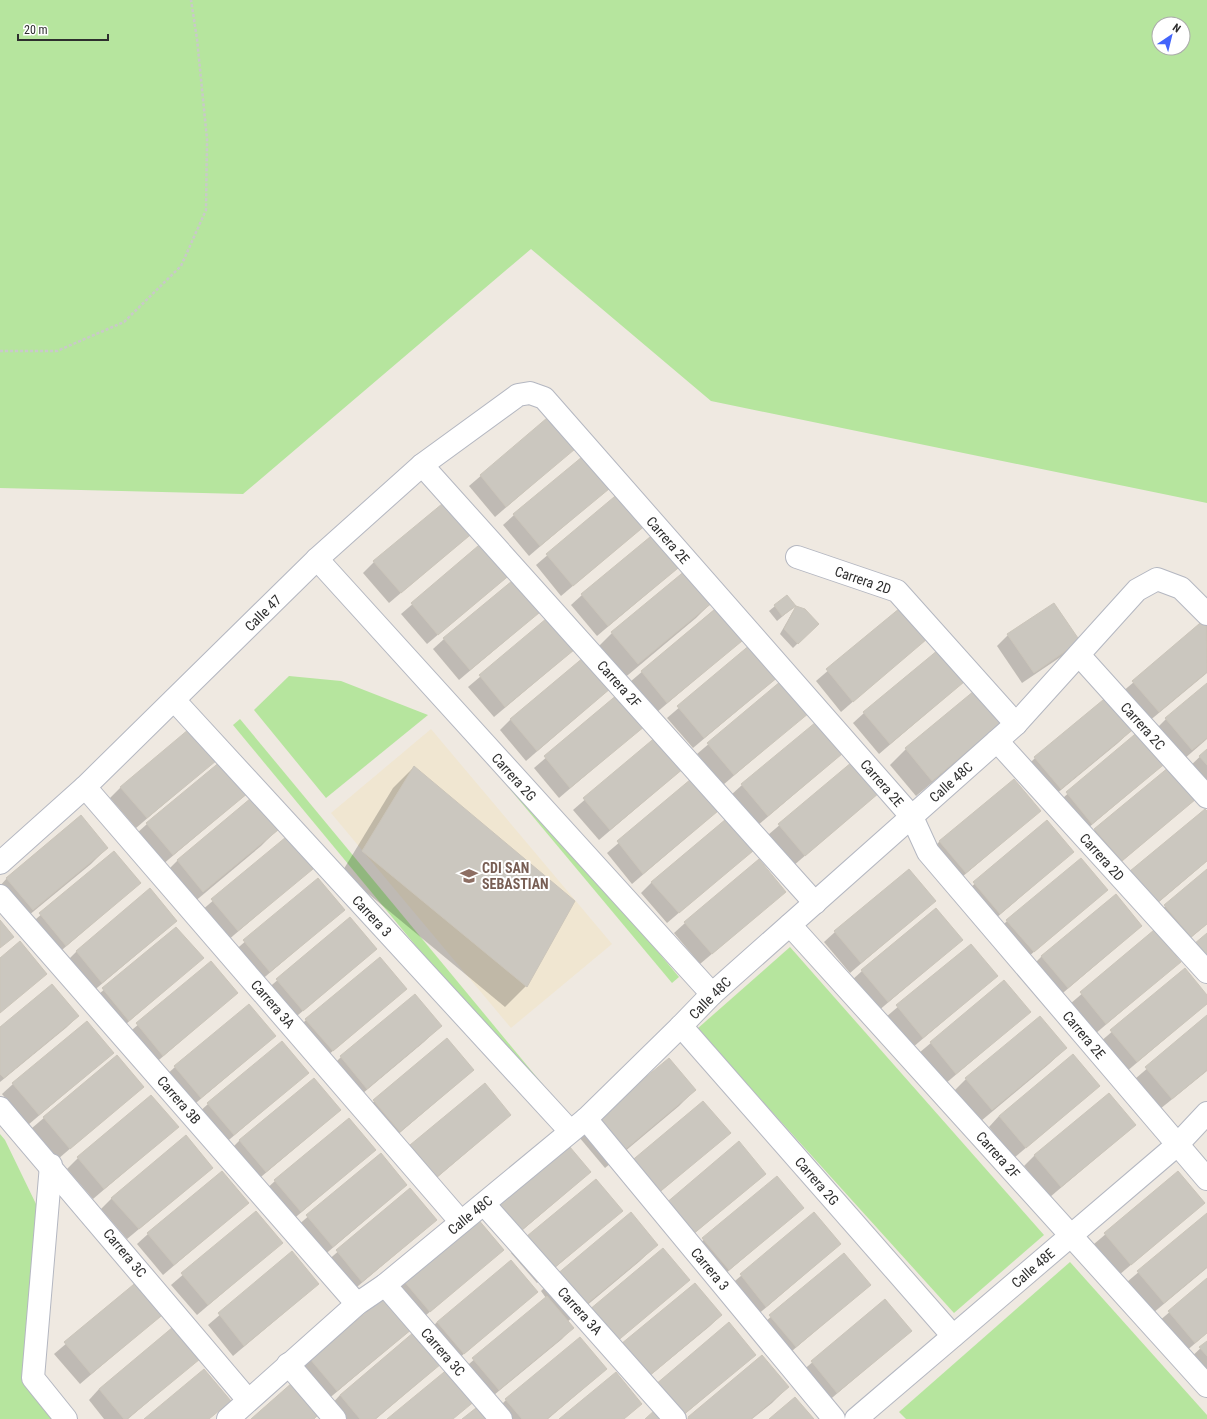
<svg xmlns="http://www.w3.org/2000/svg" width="1207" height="1419" viewBox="0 0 1207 1419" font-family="'Roboto Condensed',sans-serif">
	<rect width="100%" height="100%" fill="#efe9e1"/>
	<polygon fill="#f0e6d1" points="431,729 612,944 511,1028 331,813"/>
	<g fill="#b6e59e" fill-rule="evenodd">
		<path d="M 0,0 L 1207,0 L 1207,503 L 711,401 L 531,249 L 243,494 L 0,488 ZM 1159,24 L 1183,24 L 1183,48 L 1159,48 Z"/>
		<polygon points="369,606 679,977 672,983 362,612"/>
		<polygon points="289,676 341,681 428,715 326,798 254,710"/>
		<polygon points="240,719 549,1092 541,1097 233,725"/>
		<polygon points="790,947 1044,1235 954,1313 697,1029"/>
		<polygon points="0,1134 5,1140 36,1204 36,1381 59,1419 0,1419"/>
		<polygon points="1070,1262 1207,1415 1207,1419 906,1419 899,1412"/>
	</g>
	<g fill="#0003">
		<polygon points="554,413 579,444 495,517 469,486"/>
		<polygon points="613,484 529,556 503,525 514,515"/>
		<polygon points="620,493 646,524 561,596 536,565"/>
		<polygon points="474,531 389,603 363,573 374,562"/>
		<polygon points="485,542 511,573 427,644 401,614"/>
		<polygon points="682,564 597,636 571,605 582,595"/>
		<polygon points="787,596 795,606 777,621 769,611"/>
		<polygon points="712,602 696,618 622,680 596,649 612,633"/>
		<polygon points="1054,604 1079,641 1068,652 1022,683 997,646 1008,635"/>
		<polygon points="797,607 817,624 793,648 780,634 792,613"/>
		<polygon points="544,608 459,680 433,649 444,639"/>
		<polygon points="900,609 925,639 841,712 816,681"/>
		<polygon points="714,610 740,641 656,713 630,682"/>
		<polygon points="553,615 579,645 494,717 468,687"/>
		<polygon points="1207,621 1207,673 1148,722 1122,692"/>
		<polygon points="751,646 777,677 693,748 667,718"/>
		<polygon points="781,682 807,713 723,785 697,754"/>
		<polygon points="963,682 879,754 853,723 864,713"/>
		<polygon points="1207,685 1207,739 1176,766 1150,735 1166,719"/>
		<polygon points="610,688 526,761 500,730 511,719"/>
		<polygon points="618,696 643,726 559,798 534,768"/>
		<polygon points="1006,718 990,734 916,796 890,765 906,749"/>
		<polygon points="1135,727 1118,743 1044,804 1019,774 1035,758"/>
		<polygon points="1140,731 1166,762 1081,834 1056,804"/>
		<polygon points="657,737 683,768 599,840 573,810"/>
		<polygon points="1207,750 1207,789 1189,767"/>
		<polygon points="841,754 757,826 731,795 742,785"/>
		<polygon points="220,756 136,828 110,798 121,787"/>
		<polygon points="852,763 878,793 793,866 768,835"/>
		<polygon points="414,767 526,986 505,1007 342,872 393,788"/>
		<polygon points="691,781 717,811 632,884 607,853"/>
		<polygon points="247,793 162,865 136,834 147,824"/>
		<polygon points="251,799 277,830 261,846 187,908 161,877 177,861"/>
		<polygon points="1195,799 1110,871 1084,840 1095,830"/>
		<polygon points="1040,810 955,883 929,852 940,841"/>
		<polygon points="1207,813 1207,861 1146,913"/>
		<polygon points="1047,821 1073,852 989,924 963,894"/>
		<polygon points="285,839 311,869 227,941 201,911"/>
		<polygon points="107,848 91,864 17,925 0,886 7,878"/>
		<polygon points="751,851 667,923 641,893 652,882"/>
		<polygon points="113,853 139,883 55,956 29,925"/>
		<polygon points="1207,870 1207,924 1180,947 1154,916"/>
		<polygon points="318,879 343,910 259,982 233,952"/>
		<polygon points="1107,890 1022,962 996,932 1007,921"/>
		<polygon points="785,892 700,964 674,933 685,923"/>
		<polygon points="934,901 850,973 824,942 835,932"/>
		<polygon points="350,918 376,949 291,1021 266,990"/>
		<polygon points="176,921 91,993 66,962 77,951"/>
		<polygon points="1141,926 1057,998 1031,967 1042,956"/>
		<polygon points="176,928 202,958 118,1031 92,1000"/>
		<polygon points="1154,932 1179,962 1095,1034 1070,1004"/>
		<polygon points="961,940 877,1012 851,981 862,971"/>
		<polygon points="971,945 996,976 912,1048 886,1017"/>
		<polygon points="211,963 236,993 152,1066 126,1035"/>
		<polygon points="1184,970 1207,996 1207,1003 1126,1072 1100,1042"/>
		<polygon points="1004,981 1029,1012 945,1084 919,1053"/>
		<polygon points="406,989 321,1061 295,1031 306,1020"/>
		<polygon points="415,995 440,1026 424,1042 350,1104 325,1073 341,1057"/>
		<polygon points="78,1016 67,1027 0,1082 0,1029"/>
		<polygon points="1207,1017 1207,1071 1160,1109 1135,1079"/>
		<polygon points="275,1036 190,1108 164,1077 175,1067"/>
		<polygon points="447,1039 473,1070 389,1142 363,1111"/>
		<polygon points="1066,1048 1049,1064 975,1126 950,1095 966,1079"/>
		<polygon points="112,1053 28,1125 2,1094 13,1084"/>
		<polygon points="117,1056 142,1087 58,1159 32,1128"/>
		<polygon points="307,1073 223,1145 197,1114 208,1104"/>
		<polygon points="1099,1086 1014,1158 989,1127 999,1116"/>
		<polygon points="695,1090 679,1106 605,1168 579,1137 595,1121"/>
		<polygon points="340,1110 255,1182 229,1151 240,1140"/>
		<polygon points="510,1115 426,1187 400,1156 411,1146"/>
		<polygon points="1135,1125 1050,1197 1024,1166 1035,1155"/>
		<polygon points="177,1127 93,1199 67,1169 78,1158"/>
		<polygon points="729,1133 644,1205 619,1174"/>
		<polygon points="374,1150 290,1222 264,1191 275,1181"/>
		<polygon points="380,1154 406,1185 322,1257 296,1227"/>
		<polygon points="212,1168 127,1239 101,1209 112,1198"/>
		<polygon points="590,1172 505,1245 479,1214"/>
		<polygon points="1178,1173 1204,1203 1119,1275 1094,1244"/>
		<polygon points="765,1174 680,1245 655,1215"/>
		<polygon points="777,1177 802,1208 718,1280 692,1250"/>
		<polygon points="410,1189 436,1220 351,1292 326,1262"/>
		<polygon points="247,1203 163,1275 137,1244 148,1234"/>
		<polygon points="621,1211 537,1283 511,1253 522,1242"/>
		<polygon points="256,1212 281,1243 197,1315 171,1285"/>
		<polygon points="814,1214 840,1244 755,1317 729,1286"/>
		<polygon points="1207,1214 1207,1268 1153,1313 1127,1282"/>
		<polygon points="656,1245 640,1261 567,1322 572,1328 562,1339 488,1400 462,1370 546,1298 541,1291 557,1275"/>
		<polygon points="503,1249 418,1322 393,1291 403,1280"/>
		<polygon points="292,1253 318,1284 233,1356 208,1325"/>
		<polygon points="844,1254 869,1285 785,1357 759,1327"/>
		<polygon points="688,1280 604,1352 578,1322"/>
		<polygon points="1207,1280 1207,1333 1184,1353 1158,1322"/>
		<polygon points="139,1282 164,1312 80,1384 54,1354"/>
		<polygon points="537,1292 452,1364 427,1333 437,1322"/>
		<polygon points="885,1300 910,1331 826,1403 801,1372"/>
		<polygon points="721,1315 710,1326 636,1387"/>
		<polygon points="411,1329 326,1401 300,1370 311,1360"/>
		<polygon points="1207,1342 1207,1391 1184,1364"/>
		<polygon points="755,1354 679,1419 646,1419"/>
		<polygon points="762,1356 788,1387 772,1403 752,1419 687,1419"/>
		<polygon points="198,1359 128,1419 104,1419 89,1400 99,1389"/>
		<polygon points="440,1364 376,1419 341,1419 330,1406 340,1395"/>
		<polygon points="606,1369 548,1419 503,1419 495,1411 506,1400"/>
	</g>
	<g fill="#cbc7bf" stroke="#cbc5ba">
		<polygon points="554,412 581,444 506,507 480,475"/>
		<polygon points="588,452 615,484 540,546 513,514"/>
		<polygon points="620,492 647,524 573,586 546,554"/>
		<polygon points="448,499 475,531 401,593 373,561"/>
		<polygon points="656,532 683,564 608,626 581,594"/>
		<polygon points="485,540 512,573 438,635 411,603"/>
		<polygon points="686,570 713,602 638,664 611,632"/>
		<polygon points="518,576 545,608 470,670 443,638"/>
		<polygon points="787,595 796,606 782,616 774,605"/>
		<polygon points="1054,603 1080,641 1034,673 1007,634"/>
		<polygon points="796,606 805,609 819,624 798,644 784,629"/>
		<polygon points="900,608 927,639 853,702 826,669"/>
		<polygon points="715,609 742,641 667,703 641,671"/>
		<polygon points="553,613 580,645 505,707 479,675"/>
		<polygon points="1206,618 1207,672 1159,712 1132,681"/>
		<polygon points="751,644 778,677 704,738 677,706"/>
		<polygon points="938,650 964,682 890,744 863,712"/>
		<polygon points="584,657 611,688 537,751 510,719"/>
		<polygon points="781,681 809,713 734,775 707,743"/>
		<polygon points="1207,683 1207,738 1192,750 1165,718"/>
		<polygon points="980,686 1007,718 932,781 905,748"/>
		<polygon points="618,694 645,726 570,788 544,756"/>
		<polygon points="1109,695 1136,727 1061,789 1034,757"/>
		<polygon points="816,722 842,754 768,816 741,784"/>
		<polygon points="195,724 222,756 147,818 120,787"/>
		<polygon points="1140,730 1167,762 1092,824 1066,792"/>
		<polygon points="657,736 684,768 610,830 583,798"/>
		<polygon points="1207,749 1207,765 1199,756"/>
		<polygon points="221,761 248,793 173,855 146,823"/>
		<polygon points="852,762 879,793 805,856 778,824"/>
		<polygon points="414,766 575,901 527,987 362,851"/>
		<polygon points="1169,767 1196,799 1122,861 1094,829"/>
		<polygon points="691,779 718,811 643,874 617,841"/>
		<polygon points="1014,779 1041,811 966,873 939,841"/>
		<polygon points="251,798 278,830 203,892 177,860"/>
		<polygon points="1205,809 1207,811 1207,861 1157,903 1130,871"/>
		<polygon points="81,815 108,848 33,910 6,878"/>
		<polygon points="726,819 753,851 679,913 651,882"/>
		<polygon points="1047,820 1074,852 1000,914 973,882"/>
		<polygon points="286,837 313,869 238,931 211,899"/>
		<polygon points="114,851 141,883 66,946 39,913"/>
		<polygon points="1081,858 1108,890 1034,952 1006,920"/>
		<polygon points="759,859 786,892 712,954 684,922"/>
		<polygon points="909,869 936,901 861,963 834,931"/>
		<polygon points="1207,869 1207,924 1191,937 1164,905"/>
		<polygon points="318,878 345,910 270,972 243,940"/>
		<polygon points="150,888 177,921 102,983 76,951"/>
		<polygon points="1116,894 1142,926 1068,988 1041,956"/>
		<polygon points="936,908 963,940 888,1002 861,970"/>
		<polygon points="350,917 377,949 303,1011 276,979"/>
		<polygon points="0,920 14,937 0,948"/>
		<polygon points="176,927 204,958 129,1021 102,988"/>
		<polygon points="1154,930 1181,962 1106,1024 1080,992"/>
		<polygon points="1207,933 1207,960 1194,944"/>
		<polygon points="20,941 47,974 0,1013 0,958"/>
		<polygon points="971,944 998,976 923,1038 896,1005"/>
		<polygon points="380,957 407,989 333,1051 305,1019"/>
		<polygon points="211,961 238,993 163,1056 136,1023"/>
		<polygon points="1185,968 1207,995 1207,1004 1137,1062 1110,1030"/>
		<polygon points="1004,980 1031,1012 956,1074 930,1042"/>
		<polygon points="52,984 79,1016 4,1078 0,1074 0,1027"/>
		<polygon points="415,994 442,1026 367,1089 340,1056"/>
		<polygon points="249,1004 276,1036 201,1098 174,1066"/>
		<polygon points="1207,1015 1207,1070 1172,1099 1145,1067"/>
		<polygon points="1040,1016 1067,1048 992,1110 965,1078"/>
		<polygon points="87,1021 114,1053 39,1115 12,1083"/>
		<polygon points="447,1038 474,1070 400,1132 373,1100"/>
		<polygon points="282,1041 309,1073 234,1135 207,1103"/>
		<polygon points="1073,1054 1100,1086 1026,1148 999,1116"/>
		<polygon points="117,1055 144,1087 70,1149 43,1117"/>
		<polygon points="669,1058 696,1090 621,1153 594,1120"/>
		<polygon points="314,1078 341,1110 266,1172 239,1140"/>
		<polygon points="485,1083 511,1115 437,1177 410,1145"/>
		<polygon points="1109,1093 1136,1125 1061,1187 1034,1155"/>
		<polygon points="151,1095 179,1127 104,1189 77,1157"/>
		<polygon points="703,1101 731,1133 656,1195 629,1163"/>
		<polygon points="349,1118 376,1150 301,1212 274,1180"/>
		<polygon points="186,1135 213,1168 139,1229 111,1198"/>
		<polygon points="564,1140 591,1172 516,1235 489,1202"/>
		<polygon points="739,1141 766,1174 692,1235 665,1204"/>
		<polygon points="381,1153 407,1185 333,1247 306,1215"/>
		<polygon points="222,1171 249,1203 174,1265 147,1233"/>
		<polygon points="1178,1171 1205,1203 1131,1265 1104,1233"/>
		<polygon points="777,1176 804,1208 729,1270 702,1238"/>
		<polygon points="596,1179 623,1211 548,1273 521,1241"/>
		<polygon points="410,1188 437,1220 362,1282 336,1250"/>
		<polygon points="256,1211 283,1243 208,1305 181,1273"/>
		<polygon points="631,1212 658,1245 583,1307 556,1275"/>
		<polygon points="814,1212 841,1244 766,1307 740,1274"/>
		<polygon points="1207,1213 1207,1267 1164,1303 1137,1271"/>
		<polygon points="477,1218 504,1250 430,1312 403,1280"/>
		<polygon points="663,1248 690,1280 615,1343 589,1310"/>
		<polygon points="292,1251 319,1284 244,1346 218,1313"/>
		<polygon points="844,1253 871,1285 796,1347 769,1315"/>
		<polygon points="511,1260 538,1292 464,1354 437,1322"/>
		<polygon points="1207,1278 1207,1333 1195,1343 1168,1311"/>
		<polygon points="139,1280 166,1312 91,1374 64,1342"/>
		<polygon points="695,1283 722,1315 648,1377 621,1344"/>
		<polygon points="547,1296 574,1328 499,1390 472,1358"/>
		<polygon points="385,1297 412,1329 337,1391 310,1359"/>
		<polygon points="885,1299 912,1331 837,1393 811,1361"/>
		<polygon points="729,1322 756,1355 682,1416 655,1385"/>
		<polygon points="173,1327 200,1359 127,1419 124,1419 99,1389"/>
		<polygon points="414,1332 441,1364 375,1419 360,1419 340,1395"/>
		<polygon points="580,1337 607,1369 547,1419 522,1419 505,1399"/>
		<polygon points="1207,1341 1207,1356 1199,1347"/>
		<polygon points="762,1355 789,1387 751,1419 689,1419 688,1417"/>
		<polygon points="449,1368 476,1400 453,1419 387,1419"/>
		<polygon points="204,1369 231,1401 209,1419 144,1419"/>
		<polygon points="616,1372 642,1404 624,1419 559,1419"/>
		<polygon points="293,1382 320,1413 314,1419 251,1419"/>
		<polygon points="795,1397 814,1419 769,1419"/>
		<polygon points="481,1404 493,1419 462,1419"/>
		<polygon points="656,1409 664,1419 645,1419"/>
	</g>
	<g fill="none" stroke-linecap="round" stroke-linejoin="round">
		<g stroke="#b4b7c1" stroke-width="24">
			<g id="street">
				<polyline points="422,465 815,903"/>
				<polyline points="797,557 897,591 1016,724"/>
				<polyline points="317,559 712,994"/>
				<polyline points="1079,655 1207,797"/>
				<polyline points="174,700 570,1131"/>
				<polyline points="997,741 1207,972"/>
				<polyline points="85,787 461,1222"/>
				<polyline points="0,863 85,787 317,559 422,465 518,395 530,393 544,398 912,817 928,852 1207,1179"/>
				<polyline points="0,896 357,1304"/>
				<polyline points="790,925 1207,1386"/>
				<polyline points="681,1026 953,1336"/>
				<polyline points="0,1108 248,1400"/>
				<polyline points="586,1119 834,1419"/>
				<polyline points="51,1165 33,1378 66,1419"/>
				<polyline points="484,1204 675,1419"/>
				<polyline points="385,1285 501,1419"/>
				<polyline points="288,1364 335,1419"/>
				<polyline points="228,1419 357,1304 385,1285 586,1119 681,1026 712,994 1016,724 1137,590 1157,579 1181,588 1207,614"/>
			</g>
		</g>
		<g stroke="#b4b7c1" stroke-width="24">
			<polyline id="secondary" points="856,1419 1177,1145 1207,1113"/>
		</g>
		<polyline stroke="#c9c9c9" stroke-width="2.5" stroke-dasharray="3 2" stroke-linecap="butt" points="0,351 57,351 124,322 181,266 206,210 207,139 197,39 191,0"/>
		<use href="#street" stroke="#fff" stroke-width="22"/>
		<use href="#secondary" stroke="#fff" stroke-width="22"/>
	</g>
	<defs>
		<g id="school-bare" transform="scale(1.38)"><path d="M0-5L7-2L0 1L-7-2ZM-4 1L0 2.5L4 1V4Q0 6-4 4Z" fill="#8d6e63" stroke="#fff" stroke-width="2.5" paint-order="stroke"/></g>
	</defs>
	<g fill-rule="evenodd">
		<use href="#school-bare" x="469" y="876"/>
	</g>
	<g text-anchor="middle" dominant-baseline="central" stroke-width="4" stroke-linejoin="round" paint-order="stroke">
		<g font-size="14" fill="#2e2e2e" stroke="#fff">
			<text transform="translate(668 540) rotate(49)">Carrera 2E</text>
			<text transform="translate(863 580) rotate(19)">Carrera 2D</text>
			<text transform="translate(263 613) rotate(-45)">Calle 47</text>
			<text transform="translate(619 684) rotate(48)">Carrera 2F</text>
			<text transform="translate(1143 726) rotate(48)">Carrera 2C</text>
			<text transform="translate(514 777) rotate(48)">Carrera 2G</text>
			<text transform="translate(951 782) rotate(-42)">Calle 48C</text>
			<text transform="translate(882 783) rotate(49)">Carrera 2E</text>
			<text transform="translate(1102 857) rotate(48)">Carrera 2D</text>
			<text transform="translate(372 916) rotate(47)">Carrera 3</text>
			<text transform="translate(710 998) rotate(-45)">Calle 48C</text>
			<text transform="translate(273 1004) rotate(49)">Carrera 3A</text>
			<text transform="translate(1084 1035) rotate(50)">Carrera 2E</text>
			<text transform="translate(179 1100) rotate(49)">Carrera 3B</text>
			<text transform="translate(998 1155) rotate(48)">Carrera 2F</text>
			<text transform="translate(817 1181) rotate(49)">Carrera 2G</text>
			<text transform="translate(470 1215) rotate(-39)">Calle 48C</text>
			<text transform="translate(125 1253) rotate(50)">Carrera 3C</text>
			<text transform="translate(1033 1268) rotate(-41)">Calle 48E</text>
			<text transform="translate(710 1269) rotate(50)">Carrera 3</text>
			<text transform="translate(580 1311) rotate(48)">Carrera 3A</text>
			<text transform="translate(443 1352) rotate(49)">Carrera 3C</text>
		</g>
		<g font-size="14" font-weight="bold" fill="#785e54" stroke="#fff" text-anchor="start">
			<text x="482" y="868">CDI SAN<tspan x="482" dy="16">SEBASTIAN</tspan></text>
		</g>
	</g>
	<g transform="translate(1171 36) rotate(35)"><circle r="19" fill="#ffffff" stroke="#ababab"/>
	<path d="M0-3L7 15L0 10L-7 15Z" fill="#4264fb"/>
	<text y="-6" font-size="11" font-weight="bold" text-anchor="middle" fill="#2e2e2e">N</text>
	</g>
	<path d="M18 34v6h90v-6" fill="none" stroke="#2e2e2e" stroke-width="2"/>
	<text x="24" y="34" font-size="12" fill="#2e2e2e" stroke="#ffffff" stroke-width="3" paint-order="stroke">20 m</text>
</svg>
